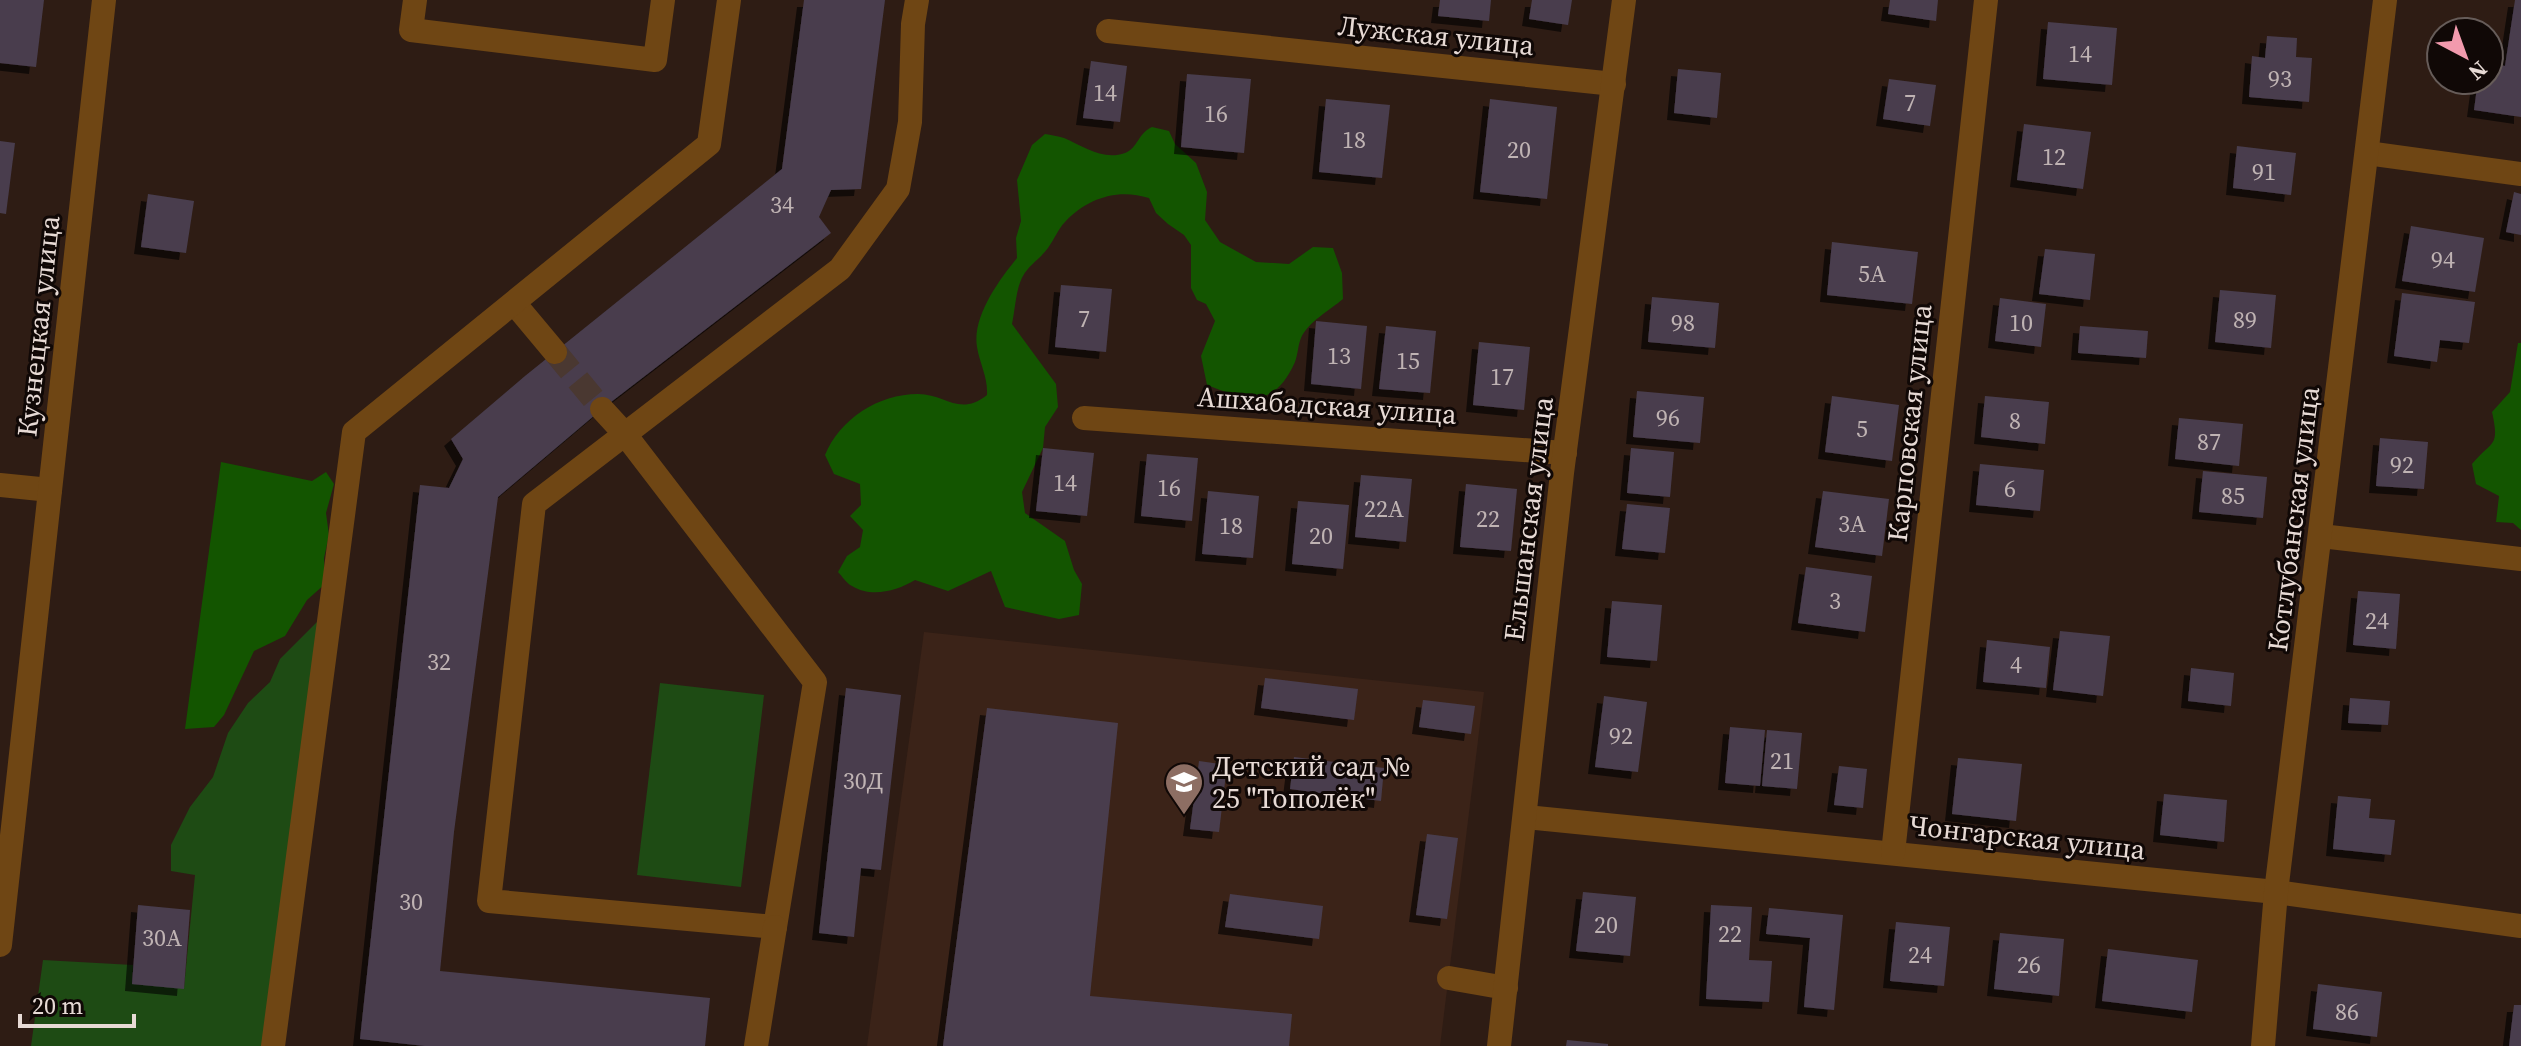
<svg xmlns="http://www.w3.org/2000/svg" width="2521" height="1046" viewBox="0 0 2521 1046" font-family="'Source Serif 4',serif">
	<defs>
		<filter id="shadow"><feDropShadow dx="-7" dy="7" stdDeviation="0" flood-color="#0009"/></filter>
	</defs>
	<rect width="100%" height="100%" fill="#2e1c14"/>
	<polygon fill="#3b2318" points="924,632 1484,692 1440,1046 867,1046"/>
	<g fill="#1e4b14">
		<polygon points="324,615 275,1046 31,1046 43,960 133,965 132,984 184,988 195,875 171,871 171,845 190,807 213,777 228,733 248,703 270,682 280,659"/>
		<polygon points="660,683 764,695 741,887 637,875"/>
	</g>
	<g fill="#135500">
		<path d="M 1152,127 L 1169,131 L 1175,144 L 1196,163 L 1207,192 L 1205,220 L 1220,242 L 1256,262 L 1289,264 L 1313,247 L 1333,248 L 1342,273 L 1343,299 C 1330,310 1308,322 1301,338 C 1298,345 1298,354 1295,362 C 1274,409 1248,401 1207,385 L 1201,356 L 1215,321 L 1206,304 L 1197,300 L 1191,288 L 1191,245 L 1184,235 L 1168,224 L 1156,213 L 1149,198 C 1118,188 1087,198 1065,222 C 1058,229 1054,240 1048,248 C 1041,258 1029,265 1023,276 C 1016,288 1015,310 1012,324 L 1056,384 L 1058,407 L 1045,427 L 1043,448 L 1022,492 L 1025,513 L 1065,541 L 1074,570 L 1082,584 L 1079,615 L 1059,619 L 1005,607 L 991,571 L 948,591 L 915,580 C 897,591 871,598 852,586 C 847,584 842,576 838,572 L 847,556 L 860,547 L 863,530 L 850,516 L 861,505 L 860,484 L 834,474 L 825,455 C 840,419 878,394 918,394 C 946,394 959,417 987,395 C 988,377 980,365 977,347 C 972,317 999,280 1017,258 L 1016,238 L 1021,221 L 1017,180 L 1032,145 L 1045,134 C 1051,135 1058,136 1064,138 C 1083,146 1103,161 1125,153 C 1138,148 1138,133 1152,127 Z"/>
		<path d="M 2518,343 L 2521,343 L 2521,530 L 2513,523 L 2496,522 L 2499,496 L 2476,484 L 2472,464 C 2492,440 2500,448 2492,412 L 2510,392 Z"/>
		<polygon points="221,462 312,481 326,472 334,484 326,513 329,535 324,558 325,584 307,600 285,636 254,651 224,715 214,727 185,729"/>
	</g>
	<g fill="#483d4e" filter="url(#shadow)">
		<polygon points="0,0 44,0 36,67 0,63"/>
		<polygon points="804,0 885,0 861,189 831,190 819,217 831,233 602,409 498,497 454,832 440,971 710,998 705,1046 425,1046 360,1039 420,485 449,488 463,459 451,439 525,376 782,169"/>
		<polygon points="1440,0 1491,0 1489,21 1438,16"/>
		<polygon points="1532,0 1572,0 1568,25 1529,19"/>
		<polygon points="1890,0 1938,0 1936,21 1888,14"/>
		<polygon points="2515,0 2521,0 2521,117 2474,110 2478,80 2489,80 2489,63 2505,66"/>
		<polygon points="2048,22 2117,28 2112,85 2043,79"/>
		<polygon points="2267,36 2297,38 2296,57 2312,58 2309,102 2249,97 2252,56 2265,58"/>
		<polygon points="1091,61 1127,66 1120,122 1083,118"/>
		<polygon points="1678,69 1721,73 1717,118 1674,113"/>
		<polygon points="1187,74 1251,79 1244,153 1181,147"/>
		<polygon points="1889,79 1936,85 1930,126 1883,119"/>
		<polygon points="1326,99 1390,105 1382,178 1319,172"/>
		<polygon points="1490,99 1557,107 1547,199 1480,192"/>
		<polygon points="2024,124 2091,132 2083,189 2017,180"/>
		<polygon points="0,141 15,143 6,214 0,213"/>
		<polygon points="2237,146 2296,153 2291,195 2233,188"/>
		<polygon points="2514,192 2521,194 2521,235 2506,232"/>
		<polygon points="148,194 194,201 186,253 141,247"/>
		<polygon points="2411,226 2484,238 2475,292 2402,281"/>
		<polygon points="1832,242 1918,252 1912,304 1827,295"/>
		<polygon points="2045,249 2095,254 2090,300 2039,294"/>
		<polygon points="1061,285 1112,289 1106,352 1055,347"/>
		<polygon points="2220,290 2276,295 2271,348 2215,342"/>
		<polygon points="2402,293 2475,302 2469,343 2440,340 2437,362 2394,356"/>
		<polygon points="1652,297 1719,303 1715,348 1648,342"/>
		<polygon points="2000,298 2046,304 2041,347 1995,341"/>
		<polygon points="1316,321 1367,326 1361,389 1311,384"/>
		<polygon points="1386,326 1436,331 1430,393 1379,389"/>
		<polygon points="2080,326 2148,331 2146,358 2078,353"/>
		<polygon points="1479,342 1530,347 1524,410 1473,405"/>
		<polygon points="1637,391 1704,397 1700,443 1633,437"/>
		<polygon points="1832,396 1899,405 1892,461 1825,452"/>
		<polygon points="1985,396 2049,402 2045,444 1981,437"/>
		<polygon points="2179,418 2243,424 2239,466 2175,459"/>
		<polygon points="2380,438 2428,442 2424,489 2376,486"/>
		<polygon points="1043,448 1094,453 1087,516 1036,511"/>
		<polygon points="1631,448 1674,452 1670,497 1627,493"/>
		<polygon points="1147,454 1198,458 1192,521 1141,516"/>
		<polygon points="1980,464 2044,470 2040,511 1976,505"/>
		<polygon points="2203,471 2267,477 2263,518 2199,512"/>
		<polygon points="1361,475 1412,479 1406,542 1355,537"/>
		<polygon points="1466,484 1517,489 1511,551 1460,547"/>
		<polygon points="1208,491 1259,496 1253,558 1202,554"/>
		<polygon points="1823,491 1889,499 1882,556 1815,547"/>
		<polygon points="1298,501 1349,505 1343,569 1292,564"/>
		<polygon points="1627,504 1670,508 1665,553 1622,549"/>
		<polygon points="1806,567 1872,576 1865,632 1798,623"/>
		<polygon points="2358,591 2400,594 2396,649 2353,645"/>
		<polygon points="1612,601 1662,605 1657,661 1607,657"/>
		<polygon points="2060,631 2110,636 2103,696 2053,690"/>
		<polygon points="1987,640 2050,647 2046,688 1983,682"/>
		<polygon points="2191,668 2234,673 2231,706 2188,701"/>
		<polygon points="1265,678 1358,689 1354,720 1261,708"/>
		<polygon points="846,688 901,695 881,870 861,868 854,937 819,933"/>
		<polygon points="1604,696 1647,702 1638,772 1595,767"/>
		<polygon points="2350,698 2390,701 2388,725 2348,723"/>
		<polygon points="1423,700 1475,706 1471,734 1419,727"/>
		<polygon points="987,708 1118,723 1090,996 1292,1014 1289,1046 943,1046"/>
		<polygon points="1730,727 1765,730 1760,786 1725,783"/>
		<polygon points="1767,730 1802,733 1797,789 1762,786"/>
		<polygon points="1294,757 1384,768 1381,801 1290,789"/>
		<polygon points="1958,758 2022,764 2016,821 1952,814"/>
		<polygon points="1199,761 1227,765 1219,832 1190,829"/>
		<polygon points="1839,766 1867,769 1863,808 1834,805"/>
		<polygon points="2164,794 2227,800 2224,842 2160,835"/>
		<polygon points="2338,796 2371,799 2369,818 2395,820 2391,855 2333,849"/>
		<polygon points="1427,834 1458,838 1447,919 1416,915"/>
		<polygon points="1583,892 1636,897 1630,956 1576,951"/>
		<polygon points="1230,894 1323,906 1319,939 1225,927"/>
		<polygon points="138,905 190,910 184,989 132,984"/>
		<polygon points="1711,905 1752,907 1749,960 1772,961 1769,1002 1706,999"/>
		<polygon points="1769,908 1843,915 1834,1010 1804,1007 1810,938 1766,934"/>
		<polygon points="1896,922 1950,927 1944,986 1890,981"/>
		<polygon points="2000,933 2064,939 2059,996 1994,989"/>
		<polygon points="2108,949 2198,960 2192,1012 2102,1001"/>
		<polygon points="2318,984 2382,992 2377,1037 2313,1029"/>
		<polygon points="2514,1005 2521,1005 2521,1046 2509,1046"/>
		<polygon points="1567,1040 1608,1044 1608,1046 1566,1046"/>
	</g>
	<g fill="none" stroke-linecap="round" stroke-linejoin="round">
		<polyline stroke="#4a3831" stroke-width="24" stroke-dasharray="24 12" stroke-linecap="butt" points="555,352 602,409"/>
		<g stroke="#6f4614" stroke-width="24">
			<polyline points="415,0 411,30 655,60 663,0"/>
			<polyline points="1108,31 1614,84"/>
			<polyline points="2367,153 2521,174"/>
			<polyline points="514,303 555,352"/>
			<polyline points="602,409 624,433 815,682 775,927 489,901 534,504 840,269 898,189 910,122 913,24 917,0"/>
			<polyline points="1084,418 1565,453"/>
			<polyline points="0,485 50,490"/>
			<polyline points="2321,536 2521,559"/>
			<polyline points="1526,817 2276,892 2521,926"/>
			<polyline points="1893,853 1986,0"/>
			<polyline points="0,945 104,0"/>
			<polyline points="1449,978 1506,988"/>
			<polyline points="273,1046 354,432 709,144 729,0"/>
			<polyline points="756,1046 775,927"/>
			<polyline points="1499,1046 1562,473 1624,0"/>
			<polyline points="2263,1046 2276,892 2385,0"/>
		</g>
	</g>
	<defs>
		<g id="school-pin" transform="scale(2)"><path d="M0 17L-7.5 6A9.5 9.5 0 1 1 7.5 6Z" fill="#8d6e63" stroke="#100806"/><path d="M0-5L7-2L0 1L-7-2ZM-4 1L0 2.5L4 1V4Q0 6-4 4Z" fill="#fff"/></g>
	</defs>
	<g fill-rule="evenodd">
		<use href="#school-pin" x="1184" y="782"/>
	</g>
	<g text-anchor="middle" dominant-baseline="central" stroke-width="6" stroke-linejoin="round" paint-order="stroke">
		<g font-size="24" fill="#bfb3b3">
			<text x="2080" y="53">14</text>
			<text x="2280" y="78">93</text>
			<text x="1105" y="92">14</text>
			<text x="1910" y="102">7</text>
			<text x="1216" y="113">16</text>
			<text x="1354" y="139">18</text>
			<text x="1519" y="149">20</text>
			<text x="2054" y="156">12</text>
			<text x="2264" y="171">91</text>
			<text x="782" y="204">34</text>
			<text x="2443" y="259">94</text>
			<text x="1872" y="273">5А</text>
			<text x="1084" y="318">7</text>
			<text x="2245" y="319">89</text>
			<text x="1683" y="322">98</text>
			<text x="2021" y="322">10</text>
			<text x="1339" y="355">13</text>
			<text x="1408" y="360">15</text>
			<text x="1502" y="376">17</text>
			<text x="1668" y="417">96</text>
			<text x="2015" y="420">8</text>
			<text x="1862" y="428">5</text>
			<text x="2209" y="441">87</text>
			<text x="2402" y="464">92</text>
			<text x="1065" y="482">14</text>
			<text x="1169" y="487">16</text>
			<text x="2010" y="488">6</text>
			<text x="2233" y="495">85</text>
			<text x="1384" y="508">22А</text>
			<text x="1488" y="518">22</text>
			<text x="1852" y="523">3А</text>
			<text x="1231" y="525">18</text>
			<text x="1321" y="535">20</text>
			<text x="1835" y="600">3</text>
			<text x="2377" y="620">24</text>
			<text x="439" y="661">32</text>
			<text x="2016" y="664">4</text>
			<text x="1621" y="735">92</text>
			<text x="1782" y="760">21</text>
			<text x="863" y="780">30Д</text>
			<text x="411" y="901">30</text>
			<text x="1606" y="924">20</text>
			<text x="1730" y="933">22</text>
			<text x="162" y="937">30А</text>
			<text x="1920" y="954">24</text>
			<text x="2029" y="964">26</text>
			<text x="2347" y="1011">86</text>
		</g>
		<g font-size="28" fill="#e7dad5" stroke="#100806">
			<text transform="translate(1436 35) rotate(6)">Лужская улица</text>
			<text transform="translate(38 326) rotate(-84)">Кузнецкая улица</text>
			<text transform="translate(1327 405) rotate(4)">Ашхабадская улица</text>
			<text transform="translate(1909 423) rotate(-84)">Карповская улица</text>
			<text transform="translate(1528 519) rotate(-83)">Ельшанская улица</text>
			<text transform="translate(2293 519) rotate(-83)">Котлубанская улица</text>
			<text transform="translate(2027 837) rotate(6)">Чонгарская улица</text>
		</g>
		<g font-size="28" fill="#e7dad5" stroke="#100806" text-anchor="start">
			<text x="1212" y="766">Детский сад №<tspan x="1212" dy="32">25 "Тополёк"</tspan></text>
		</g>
	</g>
	<g transform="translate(2465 56) rotate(139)"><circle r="38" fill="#100806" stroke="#665c59" stroke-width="2"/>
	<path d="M0-6L14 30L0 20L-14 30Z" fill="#f29aad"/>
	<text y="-12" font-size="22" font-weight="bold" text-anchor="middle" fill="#e7dad5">N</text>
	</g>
	<path d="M20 1014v12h114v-12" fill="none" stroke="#e7dad5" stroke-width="4"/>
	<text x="32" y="1014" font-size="24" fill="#e7dad5" stroke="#100806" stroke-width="6" paint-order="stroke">20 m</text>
</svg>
